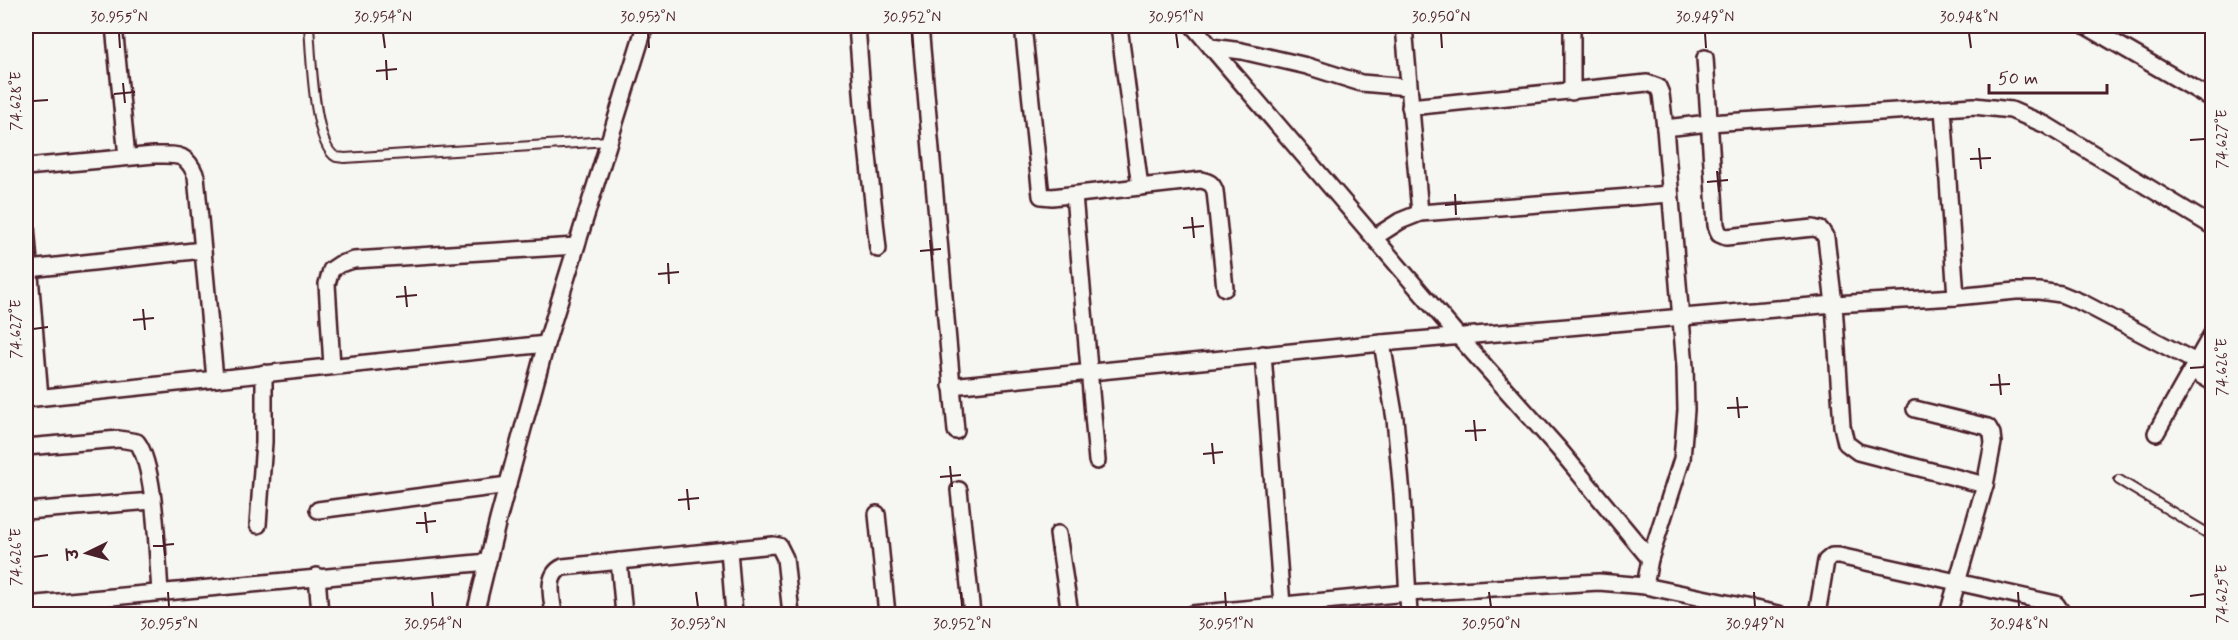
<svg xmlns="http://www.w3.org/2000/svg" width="2238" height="640" viewBox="0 0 2238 640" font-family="Mynerve,'Playpen Sans Deva',sans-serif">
	<rect width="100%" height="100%" fill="#f6f6f2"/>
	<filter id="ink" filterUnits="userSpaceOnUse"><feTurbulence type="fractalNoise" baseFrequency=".0167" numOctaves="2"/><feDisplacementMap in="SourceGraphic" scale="12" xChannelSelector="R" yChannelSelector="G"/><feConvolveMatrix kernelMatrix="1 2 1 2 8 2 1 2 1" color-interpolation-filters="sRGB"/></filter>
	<g filter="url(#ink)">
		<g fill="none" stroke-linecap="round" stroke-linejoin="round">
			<g stroke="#4a1f2b" stroke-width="12">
				<g id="lane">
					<path d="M 309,26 C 311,50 313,145 336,157 C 337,157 344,158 345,158 L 608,141"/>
					<polyline points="2119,480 2212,536"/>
				</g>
			</g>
			<g stroke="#4a1f2b" stroke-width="20">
				<g id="street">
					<polyline points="114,26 127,157"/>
					<polyline points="857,26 864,118 878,249"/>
					<polyline points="920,26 956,431"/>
					<path d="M 1023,26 L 1041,196 L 1052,197 L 1201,180 C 1209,182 1212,183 1215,191 L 1225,288"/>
					<polyline points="1119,26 1140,187"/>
					<polyline points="1193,26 1459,337 1558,448 1650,559 1645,586 1779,614"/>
					<polyline points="1404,26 1420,213"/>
					<polyline points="2086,26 2212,99"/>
					<polyline points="1211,47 1242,51 1307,66 1361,83 1408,87"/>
					<polyline points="1572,92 1572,26"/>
					<polyline points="1410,107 1647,83 1658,87 1661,94 1665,128"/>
					<path d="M 26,167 L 154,155 C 177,155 186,152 196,176 L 215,379"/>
					<polyline points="1074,195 1097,461"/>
					<polyline points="26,226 40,397"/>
					<polyline points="1375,237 1400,221 1420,213 1670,194"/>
					<polyline points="29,269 203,250"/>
					<polyline points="1956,297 1943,108 1974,106 2011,110 2046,125 2212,226"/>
					<polyline points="1382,343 1395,419 1402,494 1409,614"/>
					<polyline points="1263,354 1282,605"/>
					<polyline points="332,366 327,284 331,270 340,264 354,260 576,246"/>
					<polyline points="2192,370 2212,382"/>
					<polyline points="951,386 1382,343 1834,304 1826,238 1821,230 1813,228 1726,237 1719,234 1716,225 1705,58"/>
					<polyline points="26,399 546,344"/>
					<polyline points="1915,409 1988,427 1992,434 1993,443 1985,485 1948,614"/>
					<polyline points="2156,433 2212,334"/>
					<path d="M 26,447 L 119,439 L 137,442 C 156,467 157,557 160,591"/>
					<polyline points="1985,485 1858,452 1846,443 1842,426 1834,304 1956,297 2016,291 2039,291 2061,294 2083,303 2196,362"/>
					<polyline points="959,490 972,614"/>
					<polyline points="318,510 508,485"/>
					<polyline points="26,511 152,501"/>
					<polyline points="877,514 887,614"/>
					<polyline points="258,525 264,442 264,373"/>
					<polyline points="1058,534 1070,614"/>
					<polyline points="729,550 734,614"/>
					<polyline points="1650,559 1682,459 1686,410 1685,367 1665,128 1709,123 1943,108"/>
					<polyline points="619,561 624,614"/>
					<polyline points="317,576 320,614"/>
					<polyline points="89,600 91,614"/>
					<polyline points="26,605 488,562"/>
					<polyline points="475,614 498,520 546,344 645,26"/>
					<path d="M 554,614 C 552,597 545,575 563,567 L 773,545 L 779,546 L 785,558 L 791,614"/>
					<polyline points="1192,614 1407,593 1599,582 1645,586"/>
					<polyline points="1817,614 1826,561 1832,556 1839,556 2056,604 2063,614"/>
				</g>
			</g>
			<use href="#lane" stroke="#f6f6f2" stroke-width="8"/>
			<use href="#street" stroke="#f6f6f2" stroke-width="15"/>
		</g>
	</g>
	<path fill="none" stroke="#4a1f2b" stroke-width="2" d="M 119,33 L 120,48M 383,33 L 385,48M 648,33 L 649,48M 912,33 L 913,48M 1176,33 L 1178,48M 1441,33 L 1442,48M 1705,33 L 1706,48M 1969,33 L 1971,48M 386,60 L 387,80M 376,71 L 397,69M 123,83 L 125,103M 114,94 L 135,92M 33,101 L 48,100M 2190,140 L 2205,139M 1979,148 L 1981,169M 1970,159 L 1991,158M 1717,171 L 1719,192M 1707,182 L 1728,180M 1455,194 L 1456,215M 1445,205 L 1466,203M 1192,217 L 1194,238M 1183,228 L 1204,226M 930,240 L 932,261M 920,251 L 941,249M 668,263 L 669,284M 658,274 L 679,272M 405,286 L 407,307M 396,297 L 417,295M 143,309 L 145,330M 133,320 L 154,318M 33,329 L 48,327M 2190,368 L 2205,367M 1999,374 L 2001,395M 1990,385 L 2010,384M 1737,397 L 1739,418M 1727,408 L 1748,407M 1474,420 L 1476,441M 1465,431 L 1486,430M 1212,443 L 1214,464M 1203,454 L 1223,452M 950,466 L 952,487M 940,477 L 961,475M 687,489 L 689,510M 678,500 L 699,498M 425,512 L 427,533M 416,523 L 436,521M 163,535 L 165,556M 153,546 L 174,544M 33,557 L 48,555M 168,592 L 169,607M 432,592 L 433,607M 696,592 L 698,607M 961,592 L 962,607M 1225,592 L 1226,607M 1489,592 L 1491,607M 1754,592 L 1755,607M 2018,592 L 2019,607M 2190,596 L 2205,594"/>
	<rect width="2238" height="640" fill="none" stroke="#f6f6f2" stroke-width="66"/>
	<g transform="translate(87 553) rotate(265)" stroke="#f6f6f2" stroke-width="4.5" paint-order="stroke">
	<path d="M0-4.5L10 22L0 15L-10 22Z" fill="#4a1f2b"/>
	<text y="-9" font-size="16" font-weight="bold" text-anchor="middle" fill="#4a1f2b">उ</text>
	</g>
	<path d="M1989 84v9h118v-9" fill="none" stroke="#4a1f2b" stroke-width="3"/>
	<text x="1998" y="84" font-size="18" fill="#4a1f2b" stroke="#f6f6f2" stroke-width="4.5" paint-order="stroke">50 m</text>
	<rect x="33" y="33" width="2172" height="574" fill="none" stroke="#4a1f2b" stroke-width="2"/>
	<g font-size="15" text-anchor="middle" fill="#4a1f2b">
		<text x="119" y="22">30.955°N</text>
		<text x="383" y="22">30.954°N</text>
		<text x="648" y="22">30.953°N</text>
		<text x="912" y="22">30.952°N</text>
		<text x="1176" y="22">30.951°N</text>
		<text x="1441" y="22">30.950°N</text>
		<text x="1705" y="22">30.949°N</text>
		<text x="1969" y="22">30.948°N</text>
		<text transform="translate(16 101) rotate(-90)" y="5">74.628°E</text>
		<text transform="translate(2222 139) rotate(-90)" y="5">74.627°E</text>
		<text transform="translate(16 329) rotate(-90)" y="5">74.627°E</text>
		<text transform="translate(2222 367) rotate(-90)" y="5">74.626°E</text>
		<text transform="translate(16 557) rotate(-90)" y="5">74.626°E</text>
		<text transform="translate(2222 594) rotate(-90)" y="5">74.625°E</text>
		<text x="169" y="629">30.955°N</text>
		<text x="433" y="629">30.954°N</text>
		<text x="698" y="629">30.953°N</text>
		<text x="962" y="629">30.952°N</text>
		<text x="1226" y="629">30.951°N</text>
		<text x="1491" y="629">30.950°N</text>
		<text x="1755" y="629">30.949°N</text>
		<text x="2019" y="629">30.948°N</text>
	</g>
</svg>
